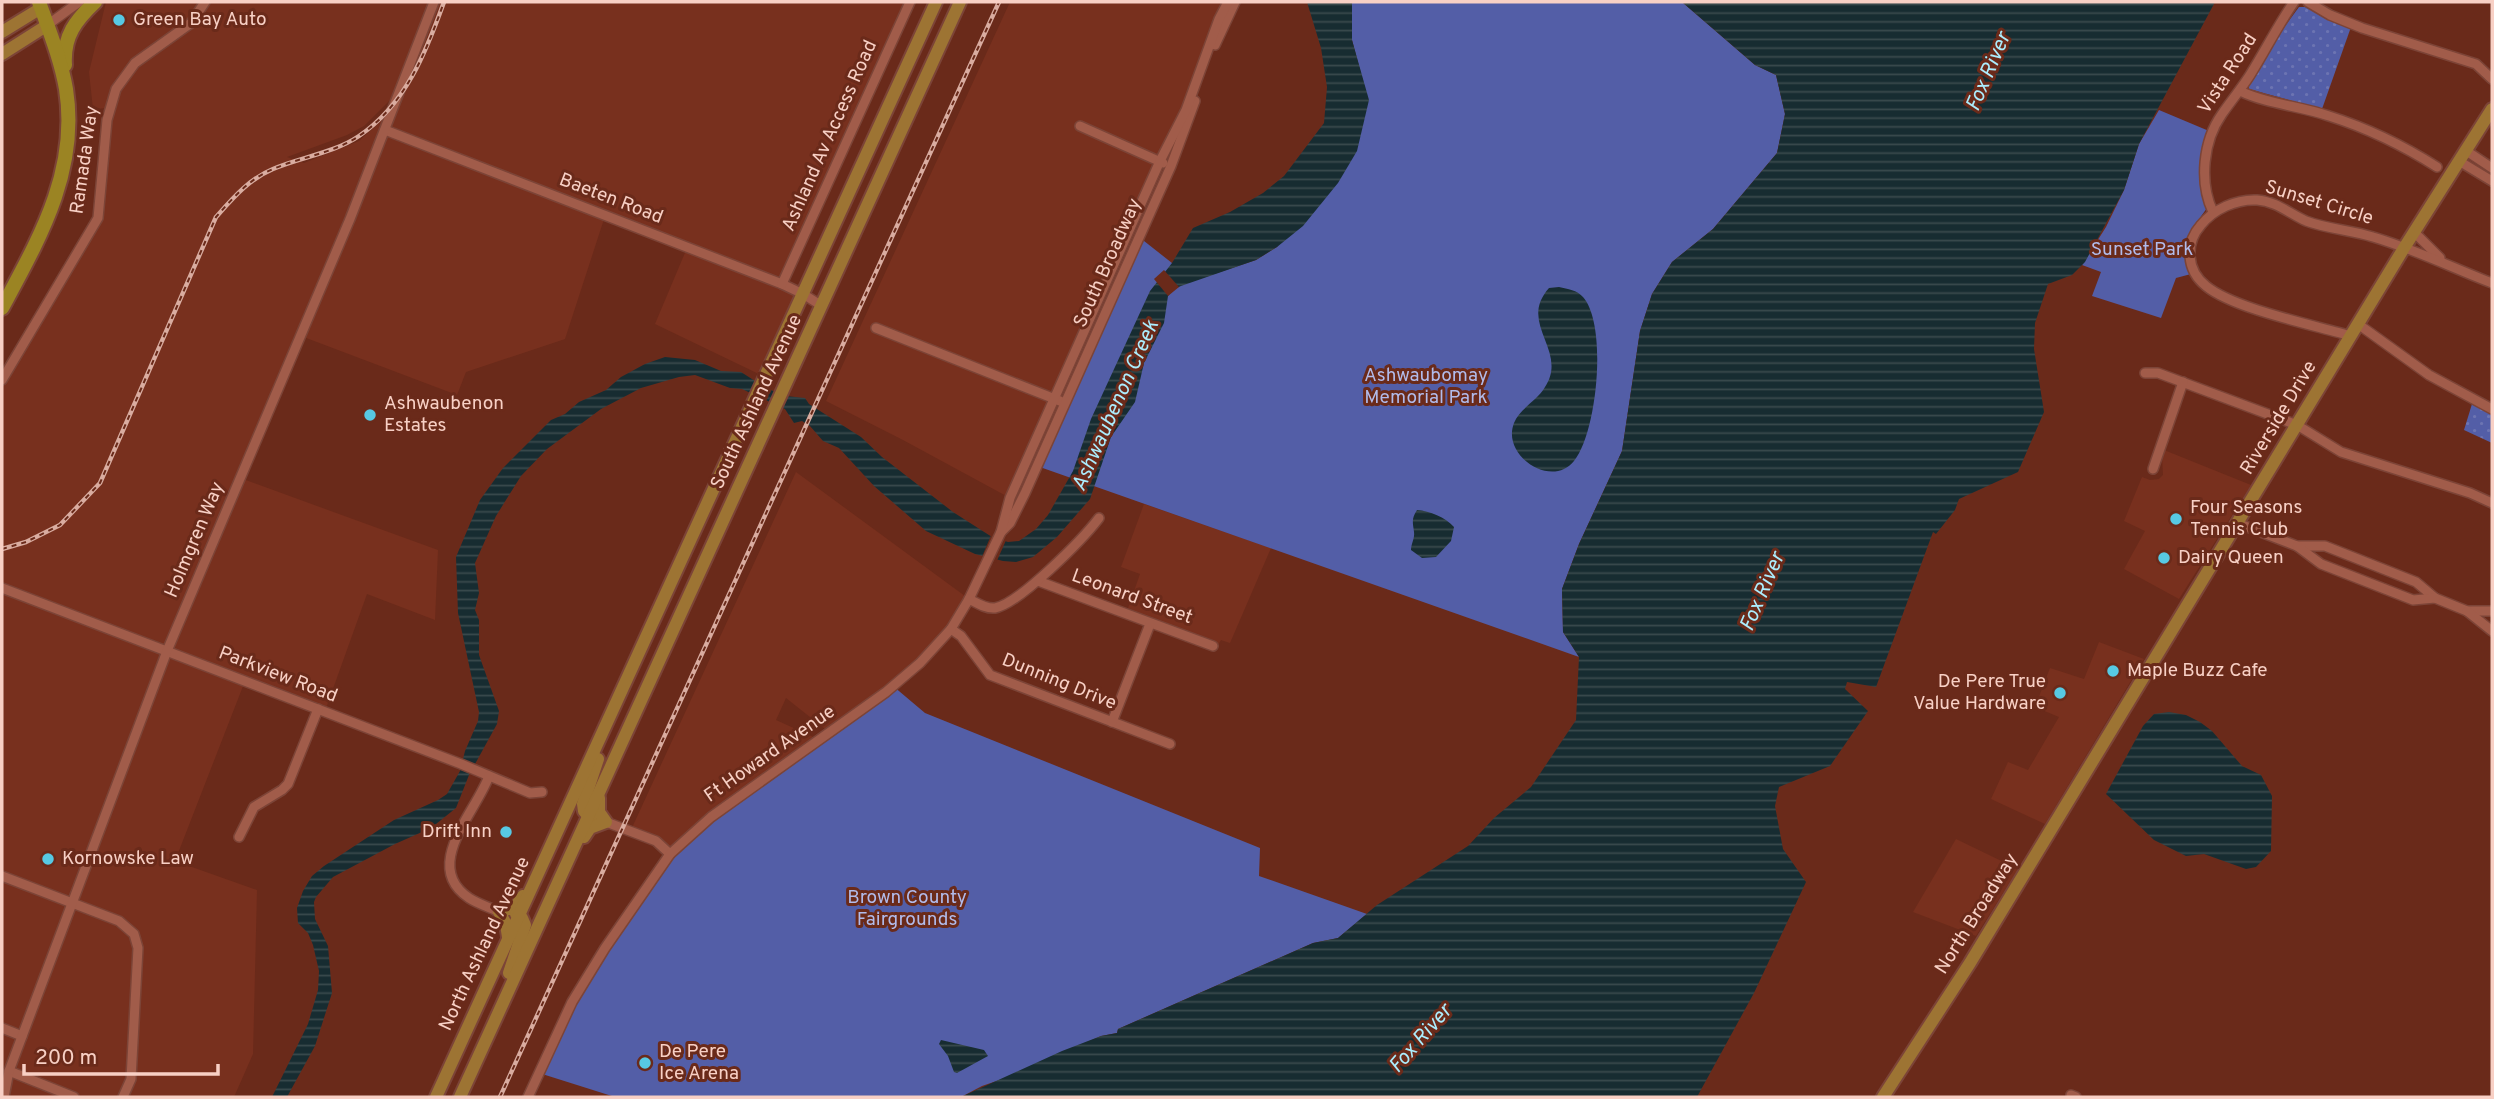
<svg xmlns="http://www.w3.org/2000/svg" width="2494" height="1099" viewBox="0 0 2494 1099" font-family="Overpass,sans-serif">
	<defs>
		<pattern id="grass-dots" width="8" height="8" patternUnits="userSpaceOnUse" patternTransform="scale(1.75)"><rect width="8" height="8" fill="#535ea7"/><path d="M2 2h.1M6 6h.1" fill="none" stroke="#6c74b2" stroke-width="1.8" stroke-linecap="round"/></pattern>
		<pattern id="water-rules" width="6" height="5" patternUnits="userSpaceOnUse" patternTransform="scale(1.75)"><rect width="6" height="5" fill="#172c31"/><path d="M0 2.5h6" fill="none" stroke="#3a4a4d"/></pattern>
	</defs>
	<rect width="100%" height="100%" fill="#6a2a1a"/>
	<g fill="#78301e" fill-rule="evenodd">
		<path d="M 106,2 L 910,2 L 782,284 L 803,294 L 765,377 L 655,324 L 687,248 L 605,216 L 565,339 L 466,372 L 457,395 L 301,336 L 240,478 L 438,550 L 435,620 L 367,594 L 325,711 L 245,681 L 175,861 L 257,890 L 253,1054 L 234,1097 L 2,1097 L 2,380 L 98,218 L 108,108 L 93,109 L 89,72 ZM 400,90 L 392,111 L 359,141 L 304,163 L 287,157 L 347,135 L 364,126 Z"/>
		<polygon points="1010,2 1228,2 1010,498 903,440 826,401"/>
		<polygon points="2164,450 2251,485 2179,599 2124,569 2145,531 2124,521 2142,477 2150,480 2159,479 2163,475 2162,457"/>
		<polygon points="796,472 969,599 920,663 830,733 786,698 776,720 820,740 670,854 662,845 630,832"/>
		<polygon points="1144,504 1271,548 1230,643 1221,640 1216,648 1126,614 1140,574 1121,567"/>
		<polygon points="2099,642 2144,659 2045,824 1991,799 2008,762 2028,770 2059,717 2035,707 2050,668 2084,679"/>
		<polygon points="1956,839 2018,869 1976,936 1913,912"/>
	</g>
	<g fill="url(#grass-dots)">
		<polygon points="2299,7 2305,7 2351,27 2322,109 2249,89 2249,85 2277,37"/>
		<polygon points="2472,404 2492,413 2492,443 2464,430"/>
	</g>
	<g fill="#535ea7">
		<polygon points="1352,2 1682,2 1755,65 1776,75 1785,114 1777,153 1713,229 1672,262 1652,294 1640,331 1622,451 1579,544 1562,589 1563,632 1579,657 1037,466 1139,237 1172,263 1181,285 1256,260 1277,247 1368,100 1352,40"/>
		<path d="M 2159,110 L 2209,131 C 2204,156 2196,184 2207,208 C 2189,233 2181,243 2191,274 L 2176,278 L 2161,318 L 2092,296 L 2101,272 L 2082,265 L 2106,227 L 2124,190 L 2139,144 Z"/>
		<polygon points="893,686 925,713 1260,848 1259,876 1367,914 1338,938 1313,943 1118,1029 1117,1033 1101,1036 1008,1077 982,1086 961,1097 615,1097 539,1073 572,1002 670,854 698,827"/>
	</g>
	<g fill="url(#water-rules)">
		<polygon points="1307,2 1352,2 1352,40 1369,100 1357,151 1338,183 1303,226 1277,247 1256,260 1181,286 1174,289 1168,296 1164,323 1144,363 1135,402 1111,437 1090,499 1057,537 1033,557 1016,562 1003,561 975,554 926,531 874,486 839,448 823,441 810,426 802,421 794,423 785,409 742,389 730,388 695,375 679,377 641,388 601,409 547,449 521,476 496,516 475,563 479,593 475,610 479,620 479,655 499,711 497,724 469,775 456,808 431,828 395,844 333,877 316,897 314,902 315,919 328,946 332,993 315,1046 287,1097 272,1097 308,1024 318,990 319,971 313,945 308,933 298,923 297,908 303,891 312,876 324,866 394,820 438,800 447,794 460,771 465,751 478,721 479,712 458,613 456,557 480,500 503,468 551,420 565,414 579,402 606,390 621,377 645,364 665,357 695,360 721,371 741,372 766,388 786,396 805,398 809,404 861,437 882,457 953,512 992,537 1008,542 1019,541 1036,529 1048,515 1073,471 1091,419 1150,291 1172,263 1193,228 1230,212 1263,193 1284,176 1324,123 1327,87 1321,48"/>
		<polygon points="1682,2 2215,2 2139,144 2124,190 2085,262 2072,275 2048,284 2035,323 2034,349 2044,412 2018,472 1959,499 1955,510 1936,534 1933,532 1876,687 1847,682 1845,689 1868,711 1830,766 1779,787 1775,806 1783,849 1806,882 1754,993 1697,1097 961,1097 1062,1051 1101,1036 1117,1033 1118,1029 1313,943 1338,938 1377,905 1468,846 1494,818 1531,787 1576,720 1579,657 1563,632 1562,589 1579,544 1622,451 1640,331 1652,294 1672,262 1713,229 1777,153 1785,114 1776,75 1755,65"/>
		<path d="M 1559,287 C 1568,289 1577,290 1583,297 C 1608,325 1597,433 1574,461 C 1552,489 1501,456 1514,423 C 1520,408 1537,401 1545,387 C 1569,350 1517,324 1549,288 Z"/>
		<path d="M 1417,510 C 1430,511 1445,517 1454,527 L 1451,541 L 1436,557 L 1422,558 L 1411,550 C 1411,544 1415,538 1414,532 C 1413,523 1411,519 1417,510 Z"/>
		<polygon points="2169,712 2186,715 2200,722 2212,731 2242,766 2261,775 2272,796 2271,851 2256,867 2246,869 2204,854 2186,856 2154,840 2106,794 2143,726 2154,714"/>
		<polygon points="941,1040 984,1050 988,1056 957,1073 954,1072 948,1056 939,1044"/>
	</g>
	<g fill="#6a2a1a">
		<polygon points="1164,270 1179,287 1168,296 1154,279"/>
		<polygon points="992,533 1007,538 996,563 981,559"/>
	</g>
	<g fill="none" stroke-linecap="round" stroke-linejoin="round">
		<g stroke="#7c4437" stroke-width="12">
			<g id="minor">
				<polyline points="2308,2 2330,15 2362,28 2476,64 2492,79"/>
				<polyline points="46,26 79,2"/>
				<polyline points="1215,45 1235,2"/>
				<path d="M 2240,91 C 2267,104 2300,106 2329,116 C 2367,128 2404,146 2437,167"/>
				<polyline points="1080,126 1163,163"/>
				<polyline points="385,130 782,284 803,294 822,306"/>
				<polyline points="2465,150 2492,168"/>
				<polyline points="2459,161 2492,181"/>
				<path d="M 2213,212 C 2199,182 2203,141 2222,114 C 2231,101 2241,89 2250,75 C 2265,51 2278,25 2294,2"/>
				<polyline points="2414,232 2440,258"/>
				<polyline points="782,284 910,2"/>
				<polyline points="2358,324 2429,375 2492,409"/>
				<polyline points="876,328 1060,401"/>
				<path d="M 2351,336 C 2314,325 2234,309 2206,286 C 2186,270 2185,243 2201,225 C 2214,209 2236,199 2257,200 C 2276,201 2290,214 2306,221 C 2327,229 2352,230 2373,237 C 2414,249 2453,268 2492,283"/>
				<polyline points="2145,373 2158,373 2297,425 2341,452 2470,493 2492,503"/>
				<polyline points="2,380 98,218 107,120 116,89 135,63 191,23 205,2"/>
				<polyline points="2153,469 2183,382"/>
				<polyline points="2237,523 2297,546 2325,546 2416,582 2435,598 2467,611 2492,611"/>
				<polyline points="1001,532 1010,523 1025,493 1171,166 1195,101"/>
				<polyline points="2297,546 2321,564 2413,600 2435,598"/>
				<polyline points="1038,581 1213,646"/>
				<polyline points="2,588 461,764 530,793 542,792"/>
				<polyline points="969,599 1001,532 1010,498 1160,161 1186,110 1219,19 1228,2"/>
				<polyline points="2467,611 2492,631"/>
				<polyline points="951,629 961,636 990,675 1170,744"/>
				<polyline points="1112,722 1150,624"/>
				<path d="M 489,776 C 476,812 421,866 469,898 C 478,904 489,907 499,912"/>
				<polyline points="606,822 656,841 670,854"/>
				<polyline points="239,837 254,807 282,790 288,784 318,709"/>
				<polyline points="2,876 119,921 134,934 138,948 131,1079 123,1097"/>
				<polyline points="2,1028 22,1036"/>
				<polyline points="9,1071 74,1097"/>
				<polyline points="2071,1095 2076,1097"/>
				<polyline points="4,1097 9,1071 167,651 350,219 434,2"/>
				<path d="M 528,1097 L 572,1002 L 605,948 L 670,854 L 711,817 L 886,692 L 920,663 L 951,629 L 969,599 C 977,603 986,609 995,608 C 1019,604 1083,539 1099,518"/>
			</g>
		</g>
		<g stroke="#7c4437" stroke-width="16">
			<g id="major">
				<polyline points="2,32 41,8"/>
				<polyline points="2,54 46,26"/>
				<polyline points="591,819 584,811 583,804 598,759"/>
				<polyline points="584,837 590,828 606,822 599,812 599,798"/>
				<polyline points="508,937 506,924 499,912 515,907 523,896"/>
				<polyline points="509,973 525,925 522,918 516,914"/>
				<polyline points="436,1097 936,2"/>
				<polyline points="460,1097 960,2"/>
				<polyline points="1883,1097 1970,963 2404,248 2492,109"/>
			</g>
		</g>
		<g stroke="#7c4437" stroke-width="18">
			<g id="highway">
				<path d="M 65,65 C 63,36 76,20 95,2"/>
				<path d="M 2,308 C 39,239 79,171 66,89 C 61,60 49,30 39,2"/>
			</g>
		</g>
		<use href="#minor" stroke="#a15c4a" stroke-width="9"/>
		<use href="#major" stroke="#9d7433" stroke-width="12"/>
		<use href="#highway" stroke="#9b8423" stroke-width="14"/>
		<g stroke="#d9aca0" stroke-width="4.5">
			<g id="rail">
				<path d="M 2,549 L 26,542 L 60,525 L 100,483 L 216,217 C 233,198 249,179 273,169 C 301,157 334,153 359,136 C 406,104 426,52 444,2"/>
				<polyline points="500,1097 999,2"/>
			</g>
		</g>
		<use href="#rail" stroke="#6a2a1a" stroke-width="2" stroke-dasharray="5" stroke-linecap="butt"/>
	</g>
	<g fill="#57c9e3" stroke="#6a2a1a" stroke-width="2.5">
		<circle cx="119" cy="20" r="7"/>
		<circle cx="370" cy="415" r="7"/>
		<circle cx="2176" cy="519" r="7"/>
		<circle cx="2164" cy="558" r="7"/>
		<circle cx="2113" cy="671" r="7"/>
		<circle cx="2060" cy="693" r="7"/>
		<circle cx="506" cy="832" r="7"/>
		<circle cx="48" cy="859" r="7"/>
		<circle cx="645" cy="1063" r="7"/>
	</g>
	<g text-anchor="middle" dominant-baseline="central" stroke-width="6" stroke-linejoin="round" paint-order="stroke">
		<g font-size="19" fill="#f8d0c5" stroke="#6a2a1a" text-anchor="start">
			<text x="133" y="20">Green Bay Auto</text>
			<text x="384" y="404">Ashwaubenon<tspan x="384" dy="22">Estates</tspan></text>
			<text x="2190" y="508">Four Seasons<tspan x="2190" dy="22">Tennis Club</tspan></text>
			<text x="2178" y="558">Dairy Queen</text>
			<text x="2127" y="671">Maple Buzz Cafe</text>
			<text x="2046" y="682" text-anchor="end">De Pere True<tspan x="2046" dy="22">Value Hardware</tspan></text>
			<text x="492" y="832" text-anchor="end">Drift Inn</text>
			<text x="62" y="859">Kornowske Law</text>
			<text x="659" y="1052">De Pere<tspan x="659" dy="22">Ice Arena</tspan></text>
		</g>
		<g font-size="19" fill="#f8d0c5" stroke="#6a2a1a">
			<text transform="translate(2228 74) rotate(-57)">Vista Road</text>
			<text transform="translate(830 136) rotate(-66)">Ashland Av Access Road</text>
			<text transform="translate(85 160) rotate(-82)">Ramada Way</text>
			<text transform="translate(611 199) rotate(21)">Baeten Road</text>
			<text transform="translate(2319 203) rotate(17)">Sunset Circle</text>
			<text transform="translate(1108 263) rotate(-66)">South Broadway</text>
			<text transform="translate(757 402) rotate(-65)">South Ashland Avenue</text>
			<text transform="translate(2279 418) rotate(-59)">Riverside Drive</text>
			<text transform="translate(195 540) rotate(-67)">Holmgren Way</text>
			<text transform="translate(1132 597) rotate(20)">Leonard Street</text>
			<text transform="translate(278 675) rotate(21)">Parkview Road</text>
			<text transform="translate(1059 682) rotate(22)">Dunning Drive</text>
			<text transform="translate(770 754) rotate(-35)">Ft Howard Avenue</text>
			<text transform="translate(1977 914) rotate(-58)">North Broadway</text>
			<text transform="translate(485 944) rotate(-65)">North Ashland Avenue</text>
		</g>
		<g font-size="19" fill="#b1bbeb" stroke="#6a2a1a">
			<text x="2142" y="250">Sunset Park</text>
			<text x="1426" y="376">Ashwaubomay<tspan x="1426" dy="22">Memorial Park</tspan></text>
			<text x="907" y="898">Brown County<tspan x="907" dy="22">Fairgrounds</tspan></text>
		</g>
		<g font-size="21" font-style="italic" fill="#abedfd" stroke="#6a2a1a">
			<text transform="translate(1989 72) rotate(-67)">Fox River</text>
			<text transform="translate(1116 406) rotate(-66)">Ashwaubenon Creek</text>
			<text transform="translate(1763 592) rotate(-67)">Fox River</text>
			<text transform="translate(1421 1039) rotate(-49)">Fox River</text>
		</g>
	</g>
	<rect width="2494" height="1099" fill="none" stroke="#f8d0c5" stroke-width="7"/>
	<path d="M24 1064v10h194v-10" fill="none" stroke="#f8d0c5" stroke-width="3.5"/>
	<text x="35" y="1064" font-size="21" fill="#f8d0c5" stroke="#6a2a1a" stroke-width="5" paint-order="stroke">200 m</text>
</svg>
